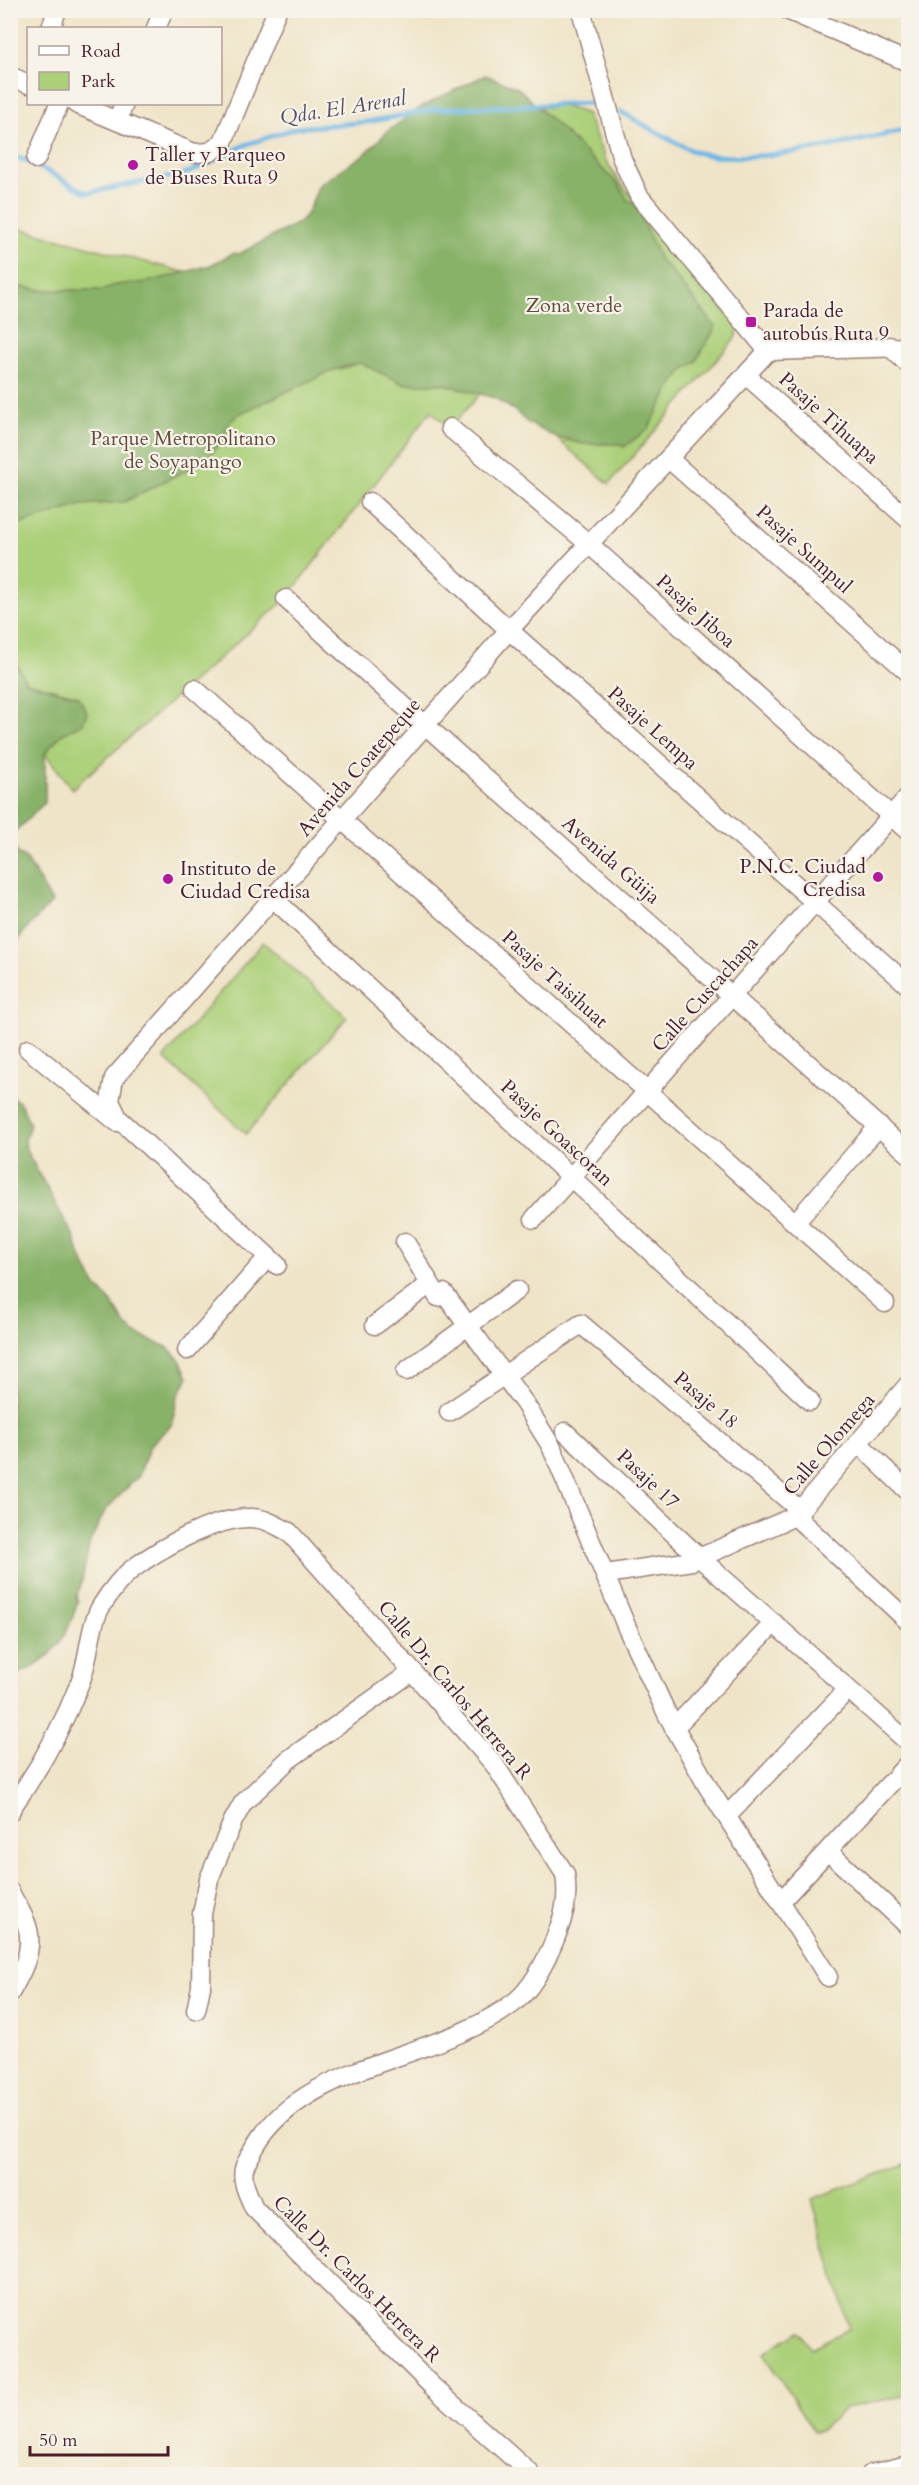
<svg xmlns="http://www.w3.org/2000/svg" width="919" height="2485" viewBox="0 0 919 2485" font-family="Cardo,serif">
	<rect width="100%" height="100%" fill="#f7f3e8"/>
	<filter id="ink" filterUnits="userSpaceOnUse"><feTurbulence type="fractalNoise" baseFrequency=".0167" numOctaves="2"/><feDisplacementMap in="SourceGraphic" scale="12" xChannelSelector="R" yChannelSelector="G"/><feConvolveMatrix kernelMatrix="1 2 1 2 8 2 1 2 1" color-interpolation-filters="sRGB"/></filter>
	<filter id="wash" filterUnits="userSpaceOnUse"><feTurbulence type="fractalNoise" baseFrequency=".008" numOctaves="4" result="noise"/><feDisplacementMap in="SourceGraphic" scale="24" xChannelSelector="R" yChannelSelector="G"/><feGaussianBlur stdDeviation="1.35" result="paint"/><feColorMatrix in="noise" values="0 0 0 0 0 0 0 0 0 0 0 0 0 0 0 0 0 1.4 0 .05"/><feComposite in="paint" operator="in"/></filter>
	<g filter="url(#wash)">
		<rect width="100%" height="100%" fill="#efe4c7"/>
		<g fill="#acd079" stroke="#7b7852" stroke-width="1.5">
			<polygon points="562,106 586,113 606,161 616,177 739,328 734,340 609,484 491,381 450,428 431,411 286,599 72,789 11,709 11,226 232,285 495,110"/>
			<polygon points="263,942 347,1017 246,1134 164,1058"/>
			<polygon points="908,2163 908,2395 845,2408 821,2430 813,2431 764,2353 799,2331 811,2348 849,2329 812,2199"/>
		</g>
		<g fill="#89b269" stroke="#6a684a" stroke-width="1.5">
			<polygon points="485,75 518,88 619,185 628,201 634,202 662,264 666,265 716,327 695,363 684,369 671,387 648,429 624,447 619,444 583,444 555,437 528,423 514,410 495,398 444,384 404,384 360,363 331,371 239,414 230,422 223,438 212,453 192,467 124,502 82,505 11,527 11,285 41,290 103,290 115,285 147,282 175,275 211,265 233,253 239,254 300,222 308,212 319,185 366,153 388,131 423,106"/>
			<polygon points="11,653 26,682 78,696 87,712 83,723 61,735 45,753 45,802 11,836 17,853 27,860 52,902 23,933 11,954"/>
			<path d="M 11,1096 L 20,1103 L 28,1119 L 30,1125 L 25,1140 L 26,1150 L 75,1239 L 78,1251 L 95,1285 L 112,1303 L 126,1325 L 134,1333 L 167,1347 L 180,1360 L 188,1377 L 177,1399 L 172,1424 L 150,1445 L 139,1475 L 105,1511 L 90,1542 L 81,1585 L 76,1596 L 78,1601 C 68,1636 49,1668 11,1675 Z"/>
		</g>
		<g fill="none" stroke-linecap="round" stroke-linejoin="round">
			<g stroke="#6eb8e7" stroke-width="5">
				<path d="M 621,112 C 641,122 680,148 699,153 C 749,166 857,142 908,129"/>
				<polyline points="10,155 30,162 87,193 188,173 245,145 296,128 367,122 437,109 591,103"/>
			</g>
		</g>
	</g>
	<g filter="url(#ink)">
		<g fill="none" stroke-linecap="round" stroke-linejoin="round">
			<g stroke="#9c8279" stroke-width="21">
				<g id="street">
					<polyline points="581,10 622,159 639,196 768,351 908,347"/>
					<polyline points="787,10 908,62"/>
					<polyline points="51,28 57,10"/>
					<polyline points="156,28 164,10"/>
					<polyline points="10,76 28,84"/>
					<polyline points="76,104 194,153 210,152 223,142 277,10"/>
					<polyline points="117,121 124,104"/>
					<polyline points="36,159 59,104"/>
					<polyline points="889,346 908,364"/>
					<polyline points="747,376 908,519"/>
					<polyline points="450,428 589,544 908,831"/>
					<polyline points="669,459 908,672"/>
					<polyline points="370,502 509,630 908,985"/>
					<path d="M 286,599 C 490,787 702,967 908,1153"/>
					<polyline points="195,689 885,1303"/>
					<polyline points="273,898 810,1401"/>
					<polyline points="28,1049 117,1122"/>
					<polyline points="534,1219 908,797"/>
					<polyline points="795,1223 879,1126"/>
					<polyline points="405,1242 438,1297 444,1293 525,1404 551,1446 627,1628 667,1714 708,1787 828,1977"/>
					<polyline points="277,1265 118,1118 110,1101 114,1078 509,630 768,351"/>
					<polyline points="375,1325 430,1284"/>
					<polyline points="187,1350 268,1257"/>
					<polyline points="406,1371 517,1290"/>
					<polyline points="449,1412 581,1324 801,1511"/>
					<polyline points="565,1432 700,1558 908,1742"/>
					<polyline points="859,1444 908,1491"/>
					<polyline points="795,1516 908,1621"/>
					<polyline points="606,1574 692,1561 795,1516 908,1385"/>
					<polyline points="674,1728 774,1623"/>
					<path d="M 10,1812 L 12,1807 C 41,1767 63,1726 81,1680 C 89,1659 90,1622 102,1605 C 109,1594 120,1579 131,1570 C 160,1548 227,1509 264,1520 C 273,1523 281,1528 289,1532 L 494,1764 L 565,1874 C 569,1899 564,1916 555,1939 C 546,1961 534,1986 516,2001 C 442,2061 303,2060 254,2149 C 251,2155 245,2163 244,2169 C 241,2182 249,2196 254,2208 L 433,2387 L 531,2474"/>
					<polyline points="727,1816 848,1689"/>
					<polyline points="828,1851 908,1926"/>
					<path d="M 10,1892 C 15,1903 24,1915 27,1926 C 35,1949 21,1974 10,1993"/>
					<polyline points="781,1901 908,1764"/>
					<polyline points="196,2010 201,1987 202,1914 209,1879 233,1821 243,1803 288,1760 413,1671"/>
					<polyline points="871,2474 908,2465"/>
				</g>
			</g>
			<use href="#street" stroke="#fff" stroke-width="18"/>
		</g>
	</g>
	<g fill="#b5179e" stroke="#f7f3e8" stroke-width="2">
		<circle cx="133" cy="165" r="6"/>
		<rect x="745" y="316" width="12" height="12" rx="3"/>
		<circle cx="878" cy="877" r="6"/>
		<circle cx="168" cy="879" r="6"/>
	</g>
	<g text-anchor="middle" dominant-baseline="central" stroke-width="4.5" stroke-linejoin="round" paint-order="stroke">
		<g font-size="20" fill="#4a1f2b" stroke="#f7f3e8" text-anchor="start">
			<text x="145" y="154">Taller y Parqueo<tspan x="145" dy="23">de Buses Ruta 9</tspan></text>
			<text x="763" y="310">Parada de<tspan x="763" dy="23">autobús Ruta 9</tspan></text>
			<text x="866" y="866" text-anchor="end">P.N.C. Ciudad<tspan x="866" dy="23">Credisa</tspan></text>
			<text x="180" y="868">Instituto de<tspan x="180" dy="23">Ciudad Credisa</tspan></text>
		</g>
		<g font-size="20" fill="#624b3e" stroke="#f7f3e8">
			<text x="574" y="305">Zona verde</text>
			<text x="183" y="438">Parque Metropolitano<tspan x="183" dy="23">de Soyapango</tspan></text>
		</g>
		<g font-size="20" fill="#4a1f2b" stroke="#f7f3e8">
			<text transform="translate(829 418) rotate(42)">Pasaje Tihuapa</text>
			<text transform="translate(804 549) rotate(42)">Pasaje Sumpul</text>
			<text transform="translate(696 611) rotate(42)">Pasaje Jiboa</text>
			<text transform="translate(653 728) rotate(42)">Pasaje Lempa</text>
			<text transform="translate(359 767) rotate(-49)">Avenida Coatepeque</text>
			<text transform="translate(611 860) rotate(41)">Avenida Güija</text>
			<text transform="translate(555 979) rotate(42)">Pasaje Taisihuat</text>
			<text transform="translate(705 994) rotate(-48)">Calle Cuscachapa</text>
			<text transform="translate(557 1133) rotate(43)">Pasaje Goascoran</text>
			<text transform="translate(706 1400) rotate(40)">Pasaje 18</text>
			<text transform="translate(829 1444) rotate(-49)">Calle Olomega</text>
			<text transform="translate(648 1479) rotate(43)">Pasaje 17</text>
			<text transform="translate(455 1690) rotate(50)">Calle Dr. Carlos Herrera R</text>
			<text transform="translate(357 2279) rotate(45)">Calle Dr. Carlos Herrera R</text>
		</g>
		<g font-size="21" font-style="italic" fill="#554d63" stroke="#f7f3e8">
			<text transform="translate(343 108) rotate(-9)">Qda. El Arenal</text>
		</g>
	</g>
	<rect width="919" height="2485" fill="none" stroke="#f7f3e8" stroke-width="36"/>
	<rect x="27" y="27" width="195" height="78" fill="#f7f3e8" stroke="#b29e9c" stroke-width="1.5"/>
	<rect x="39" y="46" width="30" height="9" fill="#ffffff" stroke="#b29e9c" stroke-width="1.5"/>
	<text x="81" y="57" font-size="18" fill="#4a1f2b">Road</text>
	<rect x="39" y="72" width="30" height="18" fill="#acd079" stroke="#b29e9c" stroke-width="1.5"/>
	<text x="81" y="87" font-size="18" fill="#4a1f2b">Park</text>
	<path d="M30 2446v9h138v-9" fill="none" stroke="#4a1f2b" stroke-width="3"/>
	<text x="39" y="2446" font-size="18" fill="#4a1f2b" stroke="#f7f3e8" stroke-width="4.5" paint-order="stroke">50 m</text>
</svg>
